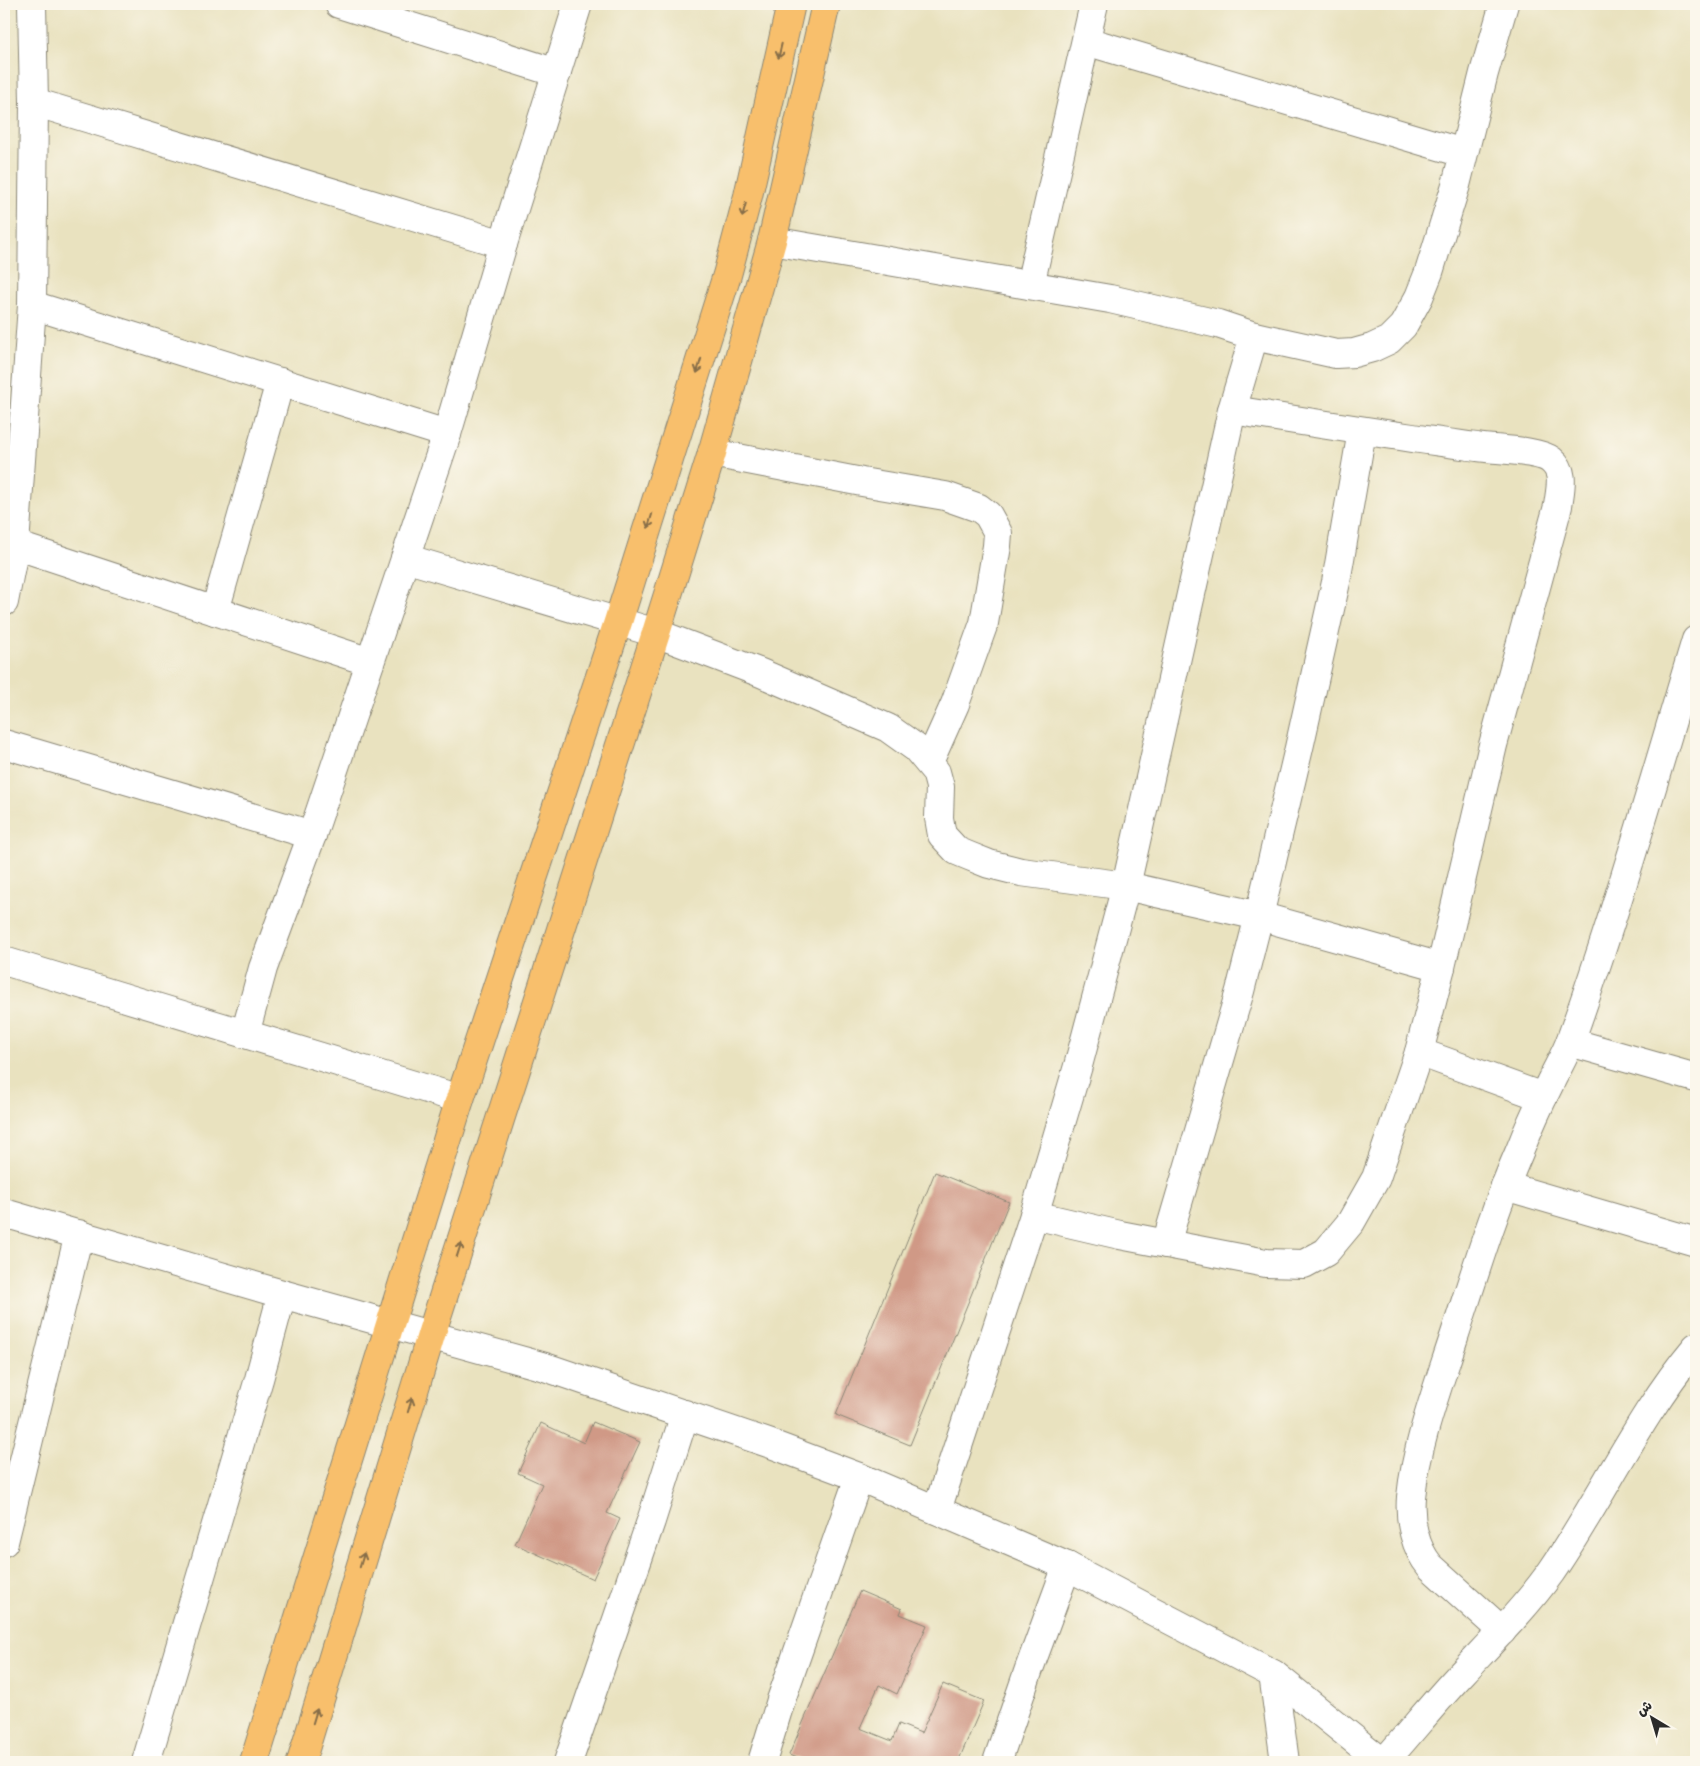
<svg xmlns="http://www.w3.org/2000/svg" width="1700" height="1766" viewBox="0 0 1700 1766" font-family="Sriracha,'Playpen Sans Arabic',sans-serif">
	<rect width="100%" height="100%" fill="#fbf7ec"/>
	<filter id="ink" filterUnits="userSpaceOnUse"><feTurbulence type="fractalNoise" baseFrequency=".02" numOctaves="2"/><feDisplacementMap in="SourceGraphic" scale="10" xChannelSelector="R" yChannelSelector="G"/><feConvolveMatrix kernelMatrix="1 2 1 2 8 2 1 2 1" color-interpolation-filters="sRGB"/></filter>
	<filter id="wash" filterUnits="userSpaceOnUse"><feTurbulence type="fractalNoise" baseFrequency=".0096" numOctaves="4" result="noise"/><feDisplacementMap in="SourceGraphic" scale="20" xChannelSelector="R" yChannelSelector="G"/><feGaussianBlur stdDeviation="1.12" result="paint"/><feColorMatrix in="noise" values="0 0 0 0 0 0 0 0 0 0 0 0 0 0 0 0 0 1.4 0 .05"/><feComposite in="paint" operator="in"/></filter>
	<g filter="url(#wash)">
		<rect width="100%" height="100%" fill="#e9e2bf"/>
		<g id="blocks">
			<g fill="#d09986">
				<polygon points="935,1172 1009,1202 910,1445 836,1415"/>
				<polygon points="593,1422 640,1442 607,1513 620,1519 593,1579 515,1544 542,1484 518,1473 541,1423 584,1443"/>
				<polygon points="860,1591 902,1609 900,1614 927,1625 897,1694 879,1685 860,1728 892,1741 899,1724 921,1733 943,1684 984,1701 958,1762 806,1762 789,1755"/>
			</g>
		</g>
	</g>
	<g filter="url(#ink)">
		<use href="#blocks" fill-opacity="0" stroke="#8a8675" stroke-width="1"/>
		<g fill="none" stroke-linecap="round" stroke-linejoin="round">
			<g stroke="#8a8675" stroke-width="30">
				<g id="minor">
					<polyline points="339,4 557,73"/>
					<polyline points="1086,41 1463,153"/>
					<polyline points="34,102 503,244"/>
					<polyline points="772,241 1110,299 1218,324 1254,336 1336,354 1354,353 1372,348 1389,340 1403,326 1419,297 1429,272 1456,185 1484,73 1504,4"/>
					<polyline points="1030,285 1094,4"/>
					<polyline points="32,305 447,434"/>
					<polyline points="712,453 862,482 945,496 979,508 988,515 998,533 997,546 984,623 955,704 929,762"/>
					<polyline points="15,545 370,662"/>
					<polyline points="405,558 656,633 761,673 888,728 916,748 936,772 940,787 939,818 942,835 957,851 969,856 989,864 1021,872 1126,886 1259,916 1441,967"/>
					<polyline points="4,602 15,545 32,305 34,102 32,4"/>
					<polyline points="215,611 280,382"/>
					<polyline points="4,744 312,835"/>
					<polyline points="4,961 460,1099"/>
					<polyline points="245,1034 263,968 312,835 447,434 503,244 578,4"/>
					<polyline points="1570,1042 1696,1078"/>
					<polyline points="1419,1052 1543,1097"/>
					<polyline points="1505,1186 1696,1242"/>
					<polyline points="4,1213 282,1294 545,1367 771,1444 859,1477 1067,1566 1273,1674 1382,1762"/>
					<path d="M 1034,1215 L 1120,1235 L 1266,1263 L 1304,1264 L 1326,1252 L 1351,1222 L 1376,1178 L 1419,1052 L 1441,967 L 1493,745 L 1558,506 C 1560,489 1566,472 1551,460 C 1538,450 1495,450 1477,447 C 1395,436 1314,423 1232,410"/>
					<polyline points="1166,1244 1240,991 1259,916 1299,748 1336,582 1362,431"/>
					<polyline points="937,1510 1034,1215 1078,1066 1126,886 1232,410 1254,336"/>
					<polyline points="4,1542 79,1234"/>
					<path d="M 1502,1631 L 1430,1566 C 1415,1548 1409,1521 1411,1497 C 1416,1446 1437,1389 1453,1340 C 1474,1276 1493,1212 1520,1150 C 1529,1127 1539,1105 1550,1083 C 1557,1068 1566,1054 1571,1039 C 1618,908 1656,773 1696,640"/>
					<polyline points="1273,1674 1285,1762"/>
					<polyline points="146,1762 259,1379 282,1294"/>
					<polyline points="568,1762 651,1521 685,1414"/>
					<polyline points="762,1762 781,1700 859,1477"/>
					<polyline points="997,1762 1029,1669 1067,1566"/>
					<path d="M 1384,1762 C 1411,1732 1436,1700 1464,1671 C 1494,1639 1525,1608 1551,1572 C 1602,1498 1638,1416 1696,1347"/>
				</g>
			</g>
			<g stroke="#8a8675" stroke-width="30">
				<g id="major">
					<polyline points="254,1762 460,1099 618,622 727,275 748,196 791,4"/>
					<polyline points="301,1762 431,1335 656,633 712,453 772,241 826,4"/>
				</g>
			</g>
			<use href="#minor" stroke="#fff" stroke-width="28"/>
			<use href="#major" stroke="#f8bf6c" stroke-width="28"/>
		</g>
		<defs><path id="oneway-shaft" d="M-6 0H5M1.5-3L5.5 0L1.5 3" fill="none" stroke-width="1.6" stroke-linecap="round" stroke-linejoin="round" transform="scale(1.25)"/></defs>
		<g stroke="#876e48">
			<use href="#oneway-shaft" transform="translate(780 51) rotate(103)"/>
			<use href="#oneway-shaft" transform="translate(744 210) rotate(105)"/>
			<use href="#oneway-shaft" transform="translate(699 366) rotate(107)"/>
			<use href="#oneway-shaft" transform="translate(650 521) rotate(107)"/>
			<use href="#oneway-shaft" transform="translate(459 1250) rotate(-72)"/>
			<use href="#oneway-shaft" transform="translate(410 1405) rotate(-73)"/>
			<use href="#oneway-shaft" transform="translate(362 1560) rotate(-73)"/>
			<use href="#oneway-shaft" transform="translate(315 1716) rotate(-73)"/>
		</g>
	</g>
	<rect width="1700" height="1766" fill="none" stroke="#fbf7ec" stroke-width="20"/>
	<g transform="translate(1652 1718) rotate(322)" stroke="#fbf7ec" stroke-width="4" paint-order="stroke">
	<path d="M0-4L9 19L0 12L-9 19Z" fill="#2b2b2b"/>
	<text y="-8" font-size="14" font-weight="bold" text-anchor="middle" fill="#2b2b2b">ش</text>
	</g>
</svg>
